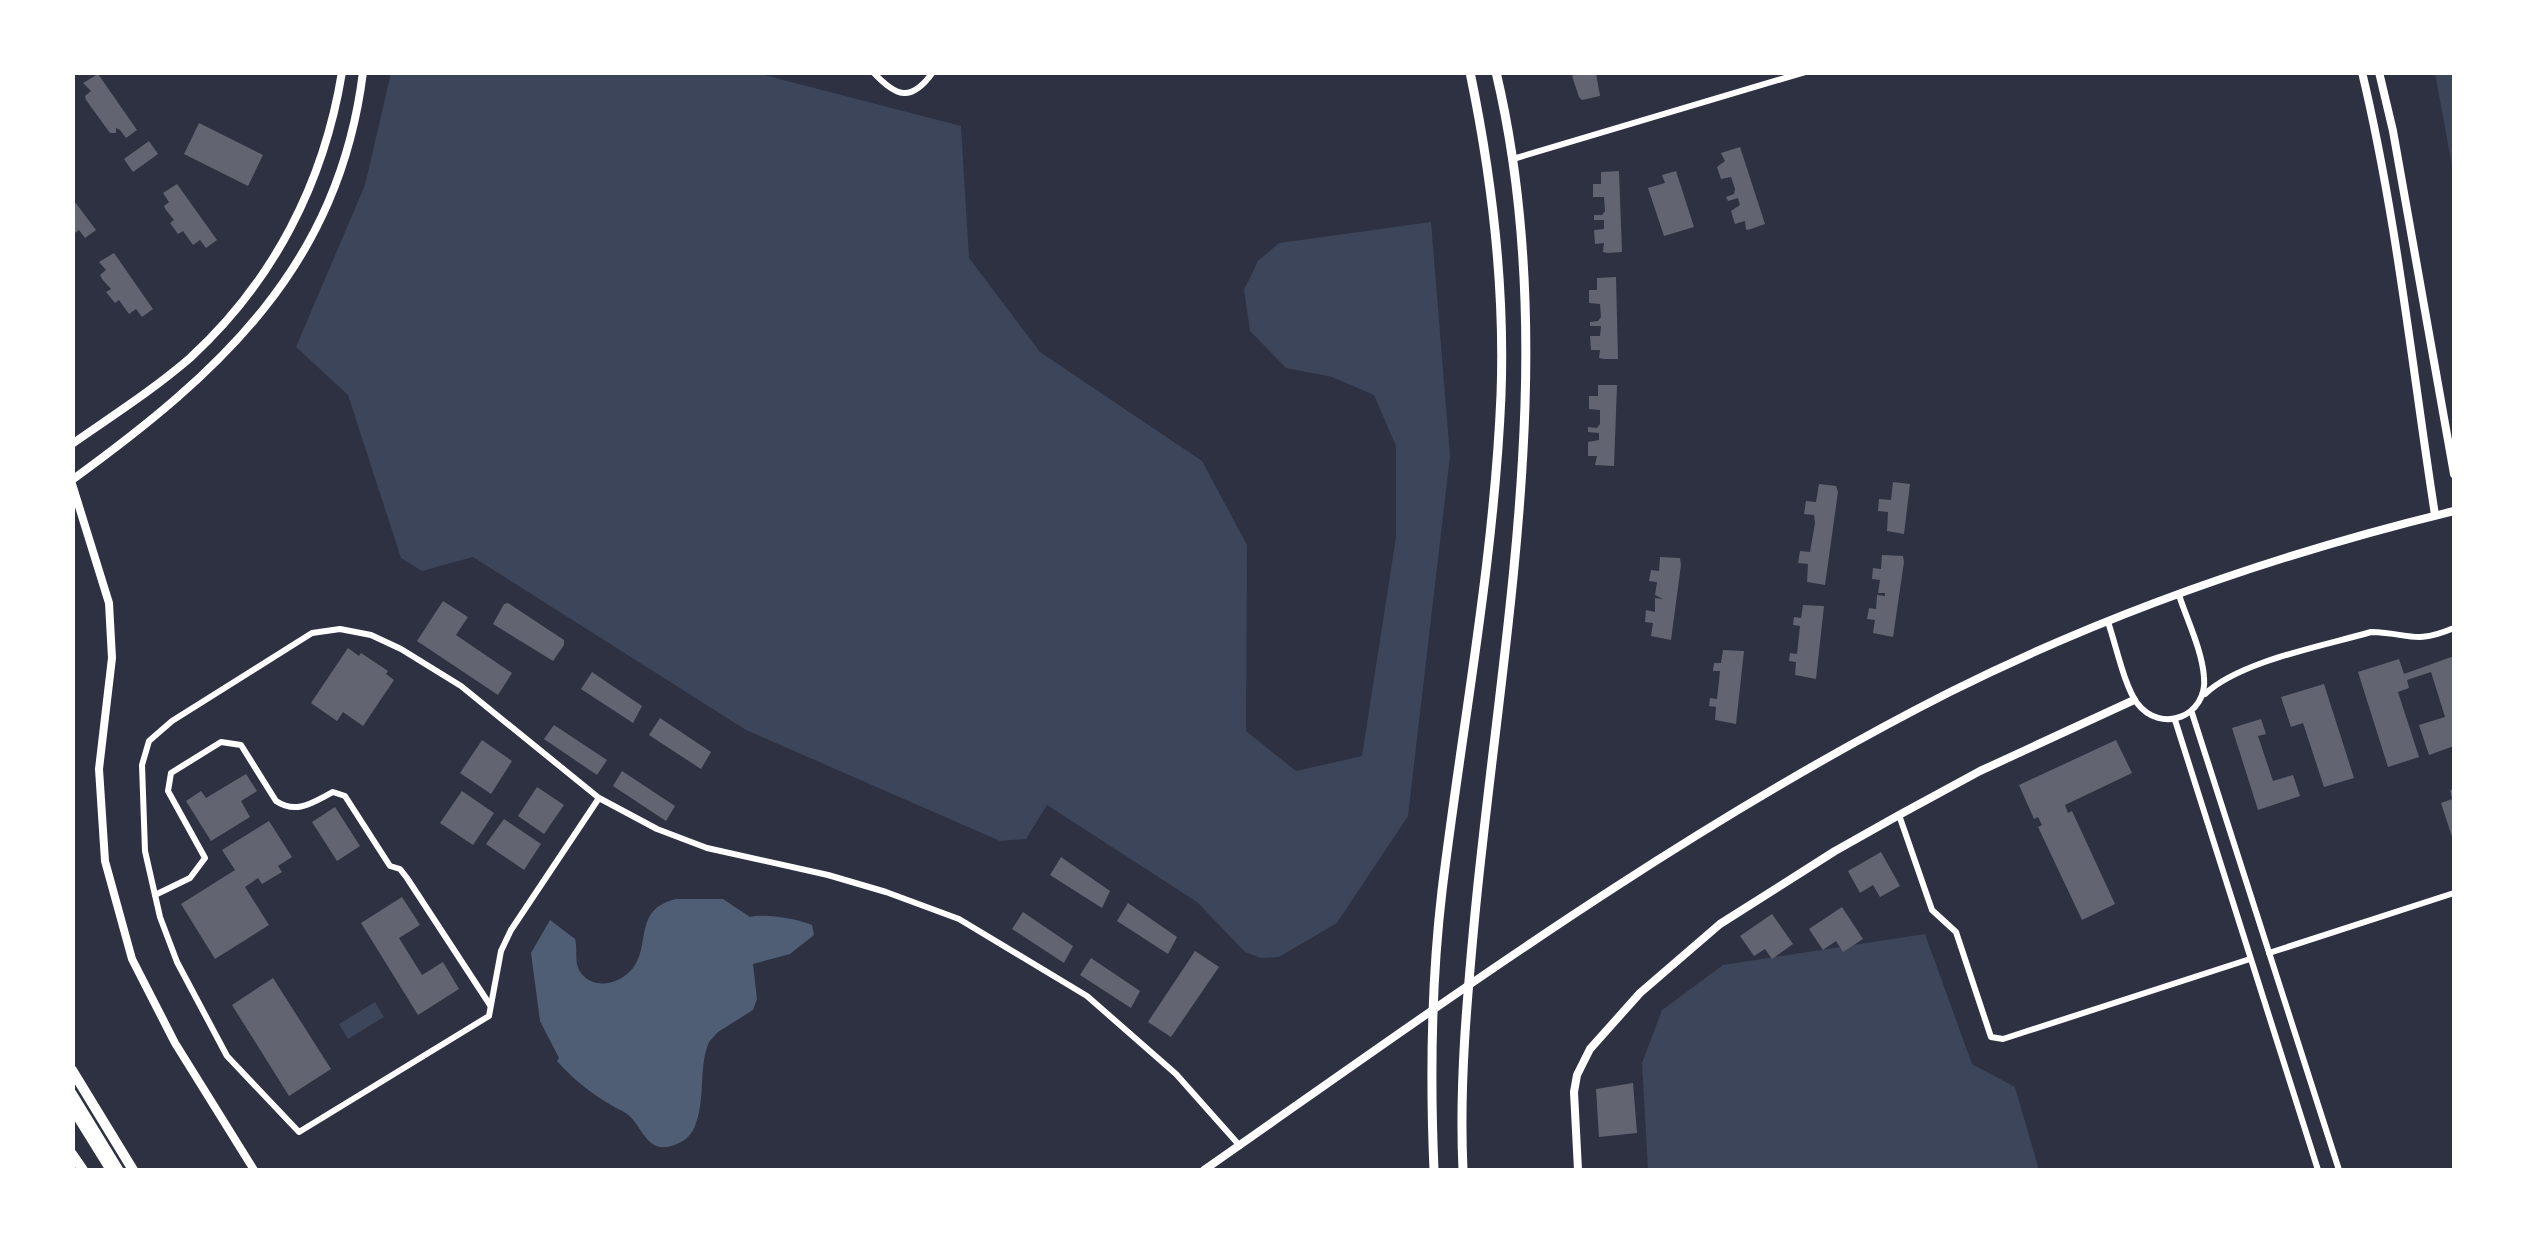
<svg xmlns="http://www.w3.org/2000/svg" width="2527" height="1243" viewBox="0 0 2527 1243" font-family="Lato,sans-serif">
	<rect width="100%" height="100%" fill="#2d3142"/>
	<g fill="#3c4559">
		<polygon points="391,73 756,73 961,126 969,258 1040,352 1202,461 1247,545 1246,731 1296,771 1362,756 1396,537 1396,446 1374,395 1332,377 1286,368 1250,331 1244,290 1258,261 1279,243 1431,222 1450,456 1408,816 1337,923 1279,957 1261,958 1245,952 1197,902 1047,805 1026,839 1000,841 746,730 473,557 422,571 401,558 348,395 296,347 365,185"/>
		<polygon points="2435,73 2454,73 2454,177"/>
		<polygon points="1925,934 1972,1064 2015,1087 2039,1170 1648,1170 1642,1063 1662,1010 1723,965"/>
		<polygon points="375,1002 384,1017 348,1039 339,1024"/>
	</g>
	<path fill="#4f5d75" d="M 676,899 L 723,899 L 750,917 C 764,913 799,919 812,925 L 814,935 L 790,954 L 753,964 L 757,999 L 753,1010 L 718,1032 L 709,1042 C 698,1068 706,1100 695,1126 C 692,1134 686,1140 679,1143 C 645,1160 643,1122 624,1112 C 601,1101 575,1082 557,1061 L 559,1058 L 540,1021 L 531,953 L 550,920 L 575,939 C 578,949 574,960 579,970 C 591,991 620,985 633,968 C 651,945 633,909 676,899 Z"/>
	<g fill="#626471">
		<polygon points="1580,72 1596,73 1600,96 1582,100 1579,97 1572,76"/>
		<polygon points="98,74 137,130 126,138 120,130 116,128 116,133 110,133 86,100 85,96 91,91 83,83"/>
		<polygon points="199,123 263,155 248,186 184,154"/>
		<polygon points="149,141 158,154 133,172 124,159"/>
		<polygon points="1740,147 1765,224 1751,229 1746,230 1745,221 1735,224 1731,211 1740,205 1738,198 1728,201 1726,197 1734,194 1735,189 1731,177 1721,179 1717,167 1725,161 1721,153"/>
		<polygon points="1619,171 1622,252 1608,253 1603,252 1604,243 1595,244 1594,230 1604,229 1604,220 1594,220 1594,215 1602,215 1605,211 1604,197 1593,197 1593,184 1601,184 1601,172"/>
		<polygon points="1676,171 1694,227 1664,236 1648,188 1665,183 1662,175"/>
		<polygon points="177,184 217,240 206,248 200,240 193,245 183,231 178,234 170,223 174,220 166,210 164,206 169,202 163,193"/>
		<polygon points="72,198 96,230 85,238 79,230 72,235"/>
		<polygon points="114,253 153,309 142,317 136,309 129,314 119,300 115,303 106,292 111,289 102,279 100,275 106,270 99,262"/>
		<polygon points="1616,277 1618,359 1604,359 1599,358 1600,350 1591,350 1590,336 1600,336 1601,326 1590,326 1590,322 1598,321 1601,317 1600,304 1589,303 1589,290 1597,290 1597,278"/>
		<polygon points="1598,385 1617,385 1614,466 1595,465 1597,456 1588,456 1588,442 1599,440 1599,433 1588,432 1588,427 1597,428 1600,424 1600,410 1589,409 1589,396 1598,396"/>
		<polygon points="1893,482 1910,484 1904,534 1887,531 1888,512 1878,511 1879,499 1891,500"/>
		<polygon points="1819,484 1836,486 1838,492 1825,585 1807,582 1808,564 1798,563 1800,551 1810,552 1815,523 1814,515 1804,514 1806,501 1816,502"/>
		<polygon points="1882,555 1903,556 1904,562 1893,637 1873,633 1875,620 1867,619 1869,608 1876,609 1877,595 1885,596 1885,593 1878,593 1880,580 1872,579 1873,568 1881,569"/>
		<polygon points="1660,557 1680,558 1681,565 1671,640 1651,636 1653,623 1645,622 1646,610 1655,612 1655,598 1663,599 1655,595 1657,582 1649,581 1651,570 1659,571"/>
		<polygon points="443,601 468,617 456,635 512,673 498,695 417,641"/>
		<polygon points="508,603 564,640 564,645 553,661 493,624 504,604"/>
		<polygon points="1803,605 1824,606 1816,679 1795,675 1796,662 1789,661 1790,653 1797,654 1800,626 1793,625 1794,617 1801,618"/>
		<polygon points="348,648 359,656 361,653 388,671 386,674 394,680 363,726 343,712 337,721 311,703"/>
		<polygon points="1723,650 1744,651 1736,724 1715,720 1716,707 1709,706 1710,698 1717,699 1720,671 1713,671 1714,663 1721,663"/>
		<polygon points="2454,656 2454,746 2429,755 2419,725 2445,717 2431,672 2407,680 2409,688 2398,692 2419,757 2388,767 2358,672 2399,659 2404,674"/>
		<polygon points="592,672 642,706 633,723 581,689"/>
		<polygon points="2324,684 2354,778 2324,787 2303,723 2291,727 2281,697"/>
		<polygon points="660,718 711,752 701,769 649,735"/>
		<polygon points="2261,719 2266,734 2258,736 2273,781 2293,775 2300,796 2258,810 2232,728"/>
		<polygon points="554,725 607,760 597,775 544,739"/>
		<polygon points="482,740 512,761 491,794 460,773"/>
		<polygon points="2116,740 2132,773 2065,805 2068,813 2072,811 2115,904 2082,920 2038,827 2042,825 2038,817 2034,819 2019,785"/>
		<polygon points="622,771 675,806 666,821 613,786"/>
		<polygon points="246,774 257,791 241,801 250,817 211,841 186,801 201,791 206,798"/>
		<polygon points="537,787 564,805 544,834 518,816"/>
		<polygon points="2454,789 2454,843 2441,803 2452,799 2450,790"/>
		<polygon points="462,791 494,813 473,845 440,823"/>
		<polygon points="335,807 360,846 337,861 312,822"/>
		<polygon points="504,819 541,844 524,870 486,844"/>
		<polygon points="269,821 292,857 278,866 282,872 262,884 258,878 245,887 269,925 215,959 181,904 235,870 222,850"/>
		<polygon points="1881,852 1900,886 1880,897 1873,885 1860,893 1848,871"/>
		<polygon points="1061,857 1110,891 1102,908 1050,875"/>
		<polygon points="402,897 420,925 399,938 422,975 443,962 459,989 418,1015 361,923"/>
		<polygon points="1128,903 1177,937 1168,954 1117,921"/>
		<polygon points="1842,907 1863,939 1843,952 1836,941 1823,950 1809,929"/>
		<polygon points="1023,912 1073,946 1064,963 1012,929"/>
		<polygon points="1772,914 1793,944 1772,959 1765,949 1754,956 1740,936"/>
		<polygon points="1195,951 1219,967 1171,1037 1148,1022"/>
		<polygon points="1091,958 1140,991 1131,1008 1080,975"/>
		<polygon points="273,978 331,1069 289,1096 232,1005"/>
		<polygon points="1633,1083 1637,1133 1599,1137 1596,1089"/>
	</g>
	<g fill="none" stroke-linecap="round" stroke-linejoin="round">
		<g stroke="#fff" stroke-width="6">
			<path d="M 873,72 C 896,97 911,103 933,72"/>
			<polyline points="1513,159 1805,72"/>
			<path d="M 2108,622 C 2116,645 2124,685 2137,703 C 2161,735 2208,716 2204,677 C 2202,650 2187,620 2179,595"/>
			<path d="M 2205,694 C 2240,661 2323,646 2371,632 C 2411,633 2413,645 2454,628"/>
			<polyline points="2192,713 2339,1170"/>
			<polyline points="2175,720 2318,1170"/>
			<polyline points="599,798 511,930 501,951 489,1016 299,1132 227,1056 177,962 160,917 145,851 142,765 149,741 172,721 312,633 340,629 371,635 401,649 461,686 599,798 657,829 707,848 828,875 886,892 959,919 1087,996 1176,1074 1240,1146"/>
			<polyline points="1899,815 1932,910 1956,932 1991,1037 2003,1039 2250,959"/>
			<path d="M 155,895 L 190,878 L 205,858 L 168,791 L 171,773 L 221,742 L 241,745 L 276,801 C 297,815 313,802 333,792 L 345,796 L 390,866 L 400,869 L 407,878 L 490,1005"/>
			<polyline points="2269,953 2454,893"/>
		</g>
		<g stroke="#fff" stroke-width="8">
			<path d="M 2362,72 C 2397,219 2412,367 2435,515"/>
			<polyline points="2379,72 2393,131 2454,474"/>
			<path d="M 72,444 C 112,416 153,390 190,358 C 273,282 324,183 342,72"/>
			<path d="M 72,480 C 221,372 339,265 363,72"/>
			<polyline points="72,484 109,603 112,658 99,769 105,861 132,959 175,1043 254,1170"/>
			<path d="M 1204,1170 C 1446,1001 1685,826 1950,692 C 2110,612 2281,553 2454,511"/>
			<polyline points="1578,1170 1574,1092 1577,1075 1590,1049 1640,993 1720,924 1835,851 1899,815 1980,771 2134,700"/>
		</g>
		<g stroke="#fff" stroke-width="9">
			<path d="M 1434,1170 C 1430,1077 1431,984 1442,891 C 1462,726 1494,562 1501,395 C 1505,288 1492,178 1470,72"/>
			<path d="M 1463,1170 C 1459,1085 1467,999 1475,914 C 1502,635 1562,350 1496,72"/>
		</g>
		<polyline stroke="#fff" stroke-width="9" points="72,1093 119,1170"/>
		<g stroke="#fff" stroke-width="10">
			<polyline points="72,1070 133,1170"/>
			<polyline points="72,1107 111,1170"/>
			<polyline points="72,1154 83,1170"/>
		</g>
	</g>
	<rect width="2527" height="1243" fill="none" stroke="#ffffff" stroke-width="150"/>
</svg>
